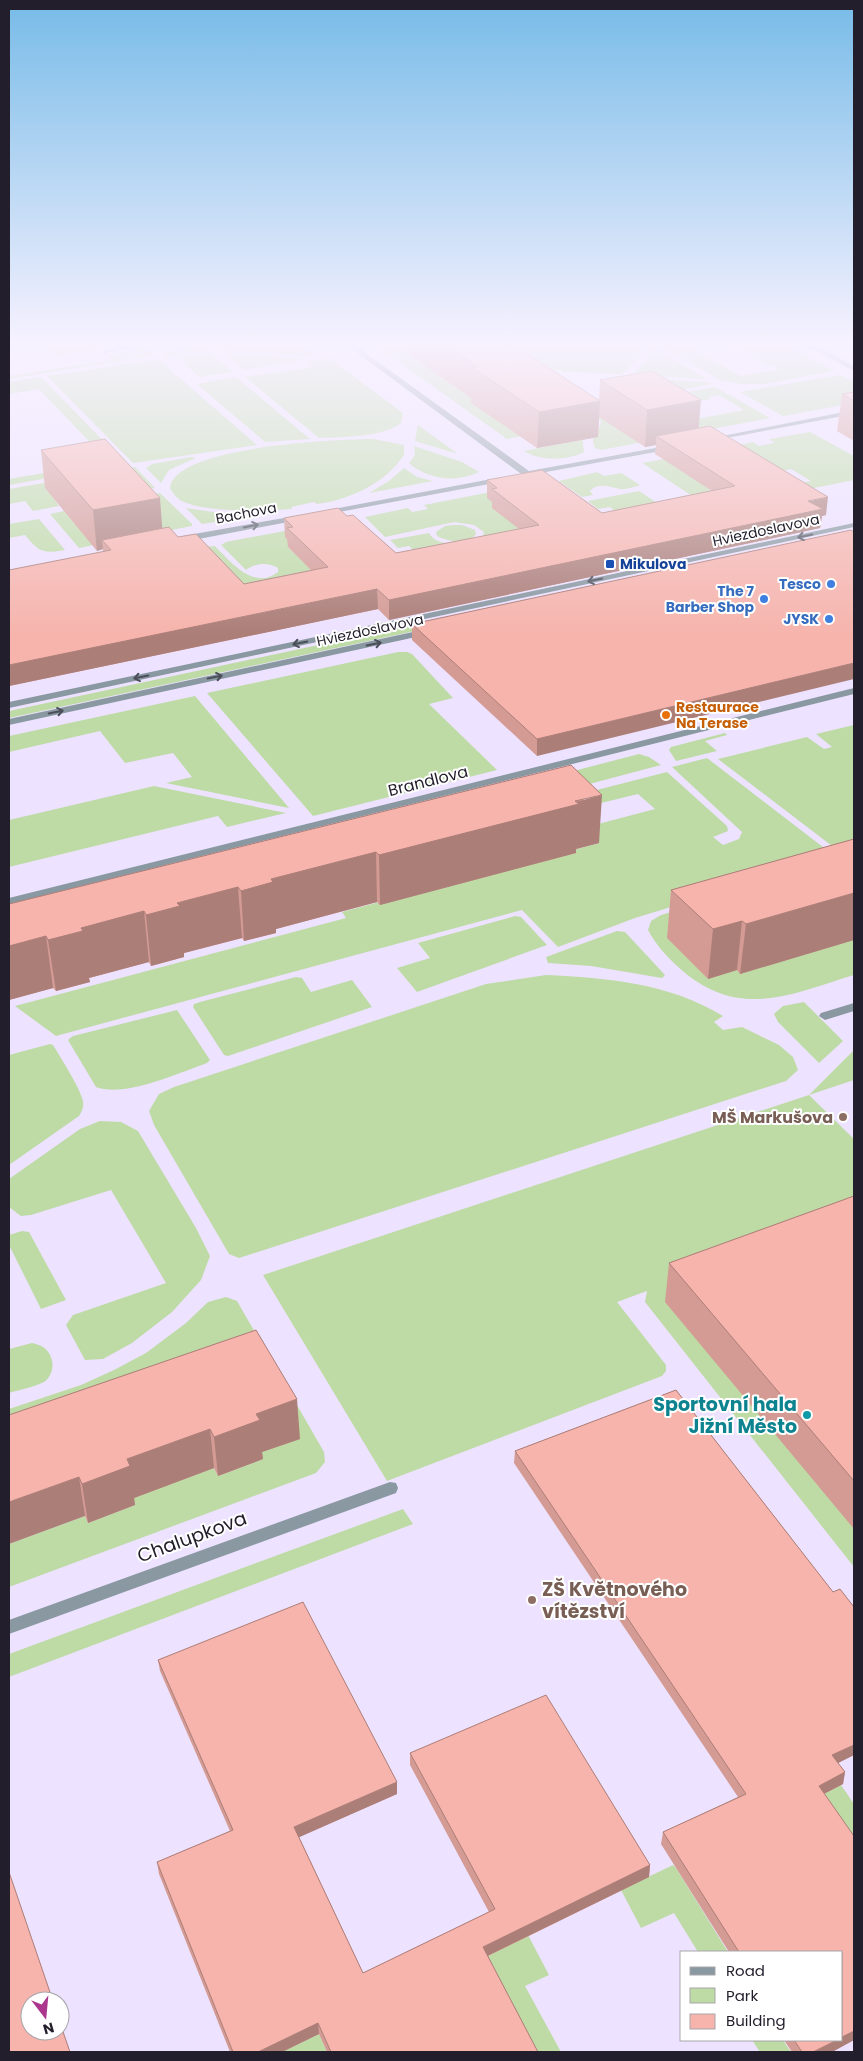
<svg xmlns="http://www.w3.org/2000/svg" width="863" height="2061" viewBox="0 0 863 2061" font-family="Poppins,sans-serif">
	<rect width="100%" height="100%" fill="#ede2ff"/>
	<g fill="#bedba6" fill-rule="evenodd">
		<polygon points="48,346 104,346 107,347 58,356"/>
		<polygon points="200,346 300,346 315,357 219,350 216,348 208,349 209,351 167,358 162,354"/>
		<path d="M 376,346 L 397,346 L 450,383 L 457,382 L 479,402 L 472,403 L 484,412 L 488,412 L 513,432 L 565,423 L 582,435 L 584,452 C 567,461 540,461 524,451 L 566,443 L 549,431 L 507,439 Z"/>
		<polygon points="511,346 638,346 643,354 622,374 569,372 544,368"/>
		<polygon points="647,346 650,346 707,379 632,375 648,359 651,351"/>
		<polygon points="661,346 687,346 741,376 779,369 772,366 768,366 749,356 753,355 740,348 736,349 731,346 787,346 834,371 764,384 741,384 720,380"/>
		<polygon points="144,348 153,356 9,379 9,376 112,360 108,355"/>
		<polygon points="210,352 233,372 200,377 177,358"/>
		<polygon points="222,352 307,359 244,370"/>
		<path d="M 329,358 L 403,413 L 401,423 C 381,438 343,437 319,438 L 245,377 L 314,367 L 307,361 Z"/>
		<polygon points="158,359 257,445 133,463 47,376"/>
		<polygon points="840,375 854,381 854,403 783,416 740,392"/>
		<polygon points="41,377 126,464 9,485 9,479 109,462 39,389 9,394 9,382"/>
		<polygon points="236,377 310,439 265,442 197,384"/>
		<polygon points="628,378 706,382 712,384 602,404"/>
		<path d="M 715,387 L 770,418 L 601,450 L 595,448 C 588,433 601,433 601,421 L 588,410 ZM 719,395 L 744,410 L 638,430 L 680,404 L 711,399 L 708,397 Z"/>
		<polygon points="418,425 458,454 415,441"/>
		<polygon points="810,432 854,456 854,480 784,494 701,483 710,490 715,489 712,509 642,463 724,448 790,485 811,481 791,469 781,471 740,445 753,442 759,446 774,443 769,439"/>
		<path d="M 374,439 L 404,445 L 404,455 C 386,483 349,500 317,504 L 314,502 L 291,507 L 292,509 C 266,511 202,513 180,500 C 176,497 172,492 170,488 C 174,446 339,439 374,439 Z"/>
		<path d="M 414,446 L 462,462 L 479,472 C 457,483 428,480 409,463 L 415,455 Z"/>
		<polygon points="191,457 196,458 169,470 161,483 146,468 152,464"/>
		<polygon points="135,467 155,488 124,494 52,496 59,506 33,511 25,501 9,504 9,489"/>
		<polygon points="404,468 417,477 433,481 369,493 389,481"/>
		<path d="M 597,472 L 604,476 L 621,473 L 640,485 C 634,487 625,490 620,489 C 610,487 598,482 590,491 L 593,495 L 582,497 L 559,481 Z"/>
		<path d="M 537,483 L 603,523 L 625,519 L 610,507 L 598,509 L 588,501 L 639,491 L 677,516 L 595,533 L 497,507 L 492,507 L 544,543 L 391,574 L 286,537 L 294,546 L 288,547 L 295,554 L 302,553 L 317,567 L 245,603 L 203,547 L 215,546 C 231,562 254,591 278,572 L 278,568 C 268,562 255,563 246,570 L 221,545 L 226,542 L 342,520 L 399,563 L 422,558 L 409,546 L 398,548 L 390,540 L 429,533 C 439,551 467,540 483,536 L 484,532 L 474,525 L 454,522 L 385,537 L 365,517 L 408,508 L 412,512 L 428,509 L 424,505 Z"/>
		<polygon points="160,493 192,524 192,526 79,548 50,514 64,511 79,529 89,527 128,499"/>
		<polygon points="186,508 247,517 202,524"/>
		<path d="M 39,519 L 65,550 C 43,554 39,552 25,535 L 9,538 L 9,524 Z"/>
		<path d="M 453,525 L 462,525 L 475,530 L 476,534 C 469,545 448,542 437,536 L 436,532 L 445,526 Z"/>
		<polygon points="772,548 779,553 9,718 9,711"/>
		<polygon points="398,652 407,652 412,654 453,698 429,704 497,770 313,816 207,693"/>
		<polygon points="195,696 289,808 166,783 192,777 173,753 125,763 100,731 9,752 9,736"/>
		<polygon points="854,725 854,850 836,849 718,759 807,737 824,749 832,747 816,734"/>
		<polygon points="725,733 727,735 705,741 717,751 676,761 669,750 671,747"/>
		<polygon points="639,754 649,757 661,765 578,787 562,774"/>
		<polygon points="707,758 836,857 635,918 558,947 522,910 56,1036 15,1006 346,918 342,912 599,843 583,828 655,809 638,794 597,804 585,793 667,772 727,826 728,831 713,837 723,845 739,839 742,832 672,767"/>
		<polygon points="154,786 286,813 227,827 218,816 9,867 9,820"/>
		<path d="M 844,860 L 854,935 L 854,975 C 792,994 742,1019 685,973 C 670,960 657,947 648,930 L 651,921 L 661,915 Z"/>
		<polygon points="515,916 521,917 547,945 417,992 397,968 430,958 418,943"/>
		<polygon points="617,931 625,932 665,975 662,978 591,966 548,963 546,957"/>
		<path d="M 546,975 C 607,978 669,983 723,1016 L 714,1022 L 723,1030 L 742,1027 L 779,1045 L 793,1057 L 798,1070 L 786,1081 L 239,1258 L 229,1254 L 154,1125 L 149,1111 L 159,1094 L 174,1087 L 486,984 Z"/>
		<polygon points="296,977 302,978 311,992 352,980 372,1007 228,1056 224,1055 193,1007 194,1004 200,1002"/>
		<polygon points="804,1002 843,1041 819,1063 778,1022 774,1014 783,1006"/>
		<path d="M 177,1010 L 210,1060 L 207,1063 C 179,1073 124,1098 96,1087 L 68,1040 L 73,1036 Z"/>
		<path d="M 50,1044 L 53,1045 C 61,1058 80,1088 83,1101 C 84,1107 82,1111 79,1116 L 9,1165 L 9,1055 Z"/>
		<polygon points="854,1050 854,1080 809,1095 854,1139 854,1567 645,1302 647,1291 617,1302 666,1365 666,1371 662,1376 387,1481 263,1275 809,1095"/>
		<polygon points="100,1121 121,1122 138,1131 196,1228 210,1256 201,1280 172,1312 132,1343 103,1359 85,1360 66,1325 73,1315 166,1283 111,1190 31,1215 21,1216 9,1207 9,1179 80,1129"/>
		<polygon points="22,1231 29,1232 66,1300 41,1309 9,1245 9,1235"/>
		<polygon points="226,1297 237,1301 324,1452 325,1462 316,1473 9,1587 9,1544 85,1516 88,1523 135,1505 132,1498 214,1468 218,1476 263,1459 9,1456 9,1409 81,1385 114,1370 146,1353 186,1323 208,1302"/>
		<path d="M 32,1343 C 36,1344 40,1345 43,1347 C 55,1355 56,1374 44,1382 C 34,1387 19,1390 9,1393 L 9,1349 Z"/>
		<polygon points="403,1509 413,1524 9,1677 9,1654"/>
		<polygon points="841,1785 854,1804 854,1852 816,1798"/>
		<polygon points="673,1865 676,1868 728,1952 698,1952 674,1913 641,1928 621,1890"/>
		<polygon points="528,1935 549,1975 525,1986 561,2052 532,2052 483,1958"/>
		<polygon points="319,2034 327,2052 282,2052"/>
		<polygon points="752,2040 783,2040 791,2052 760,2052"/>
	</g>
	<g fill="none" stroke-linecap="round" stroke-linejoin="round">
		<g fill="#8998a1" fill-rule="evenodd">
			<polygon points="121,346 135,346 104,354 101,352"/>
			<polygon points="348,346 356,346 529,471 672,445 676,447 672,449 524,476"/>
			<polygon points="807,346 816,346 854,366 854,371"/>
			<polygon points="854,410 854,414 711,441 707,439"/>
			<polygon points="502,477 506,479 505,481 323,515 319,513 323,511"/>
			<polygon points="301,515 305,517 304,519 183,542 179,539 183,536"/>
			<polygon points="854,688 854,694 9,904 9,898"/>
			<polygon points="854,1003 854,1011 825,1020 819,1016 821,1013"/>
			<polygon points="390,1482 396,1483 398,1488 396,1493 9,1634 9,1620"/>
		</g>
		<g fill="#8998a1" fill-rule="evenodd">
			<polygon points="854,523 854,527 9,708 9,702"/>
			<polygon points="427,629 432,632 430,634 9,725 9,719"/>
		</g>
	</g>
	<g fill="#d49b94">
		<polygon points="397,346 515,346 599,400 600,380 699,428 826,515 822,516 820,528 389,620 378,609 9,686 103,552 103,549 97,551 45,488 41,450 162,528 178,537 244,584 311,570 288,547 287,539 285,537 284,518 347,516 396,553 519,529 492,508 492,502 487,498 487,480 602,513 712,491 655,454 656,445 645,447 599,417 598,437 537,448 471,403 471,398"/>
		<polygon points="854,392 854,441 837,431 842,394"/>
		<polygon points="851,530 537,756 412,640 412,624"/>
		<polygon points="571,765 599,843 576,849 576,853 380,905 377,902 276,929 276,933 244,941 242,938 184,953 184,957 151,966 149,962 89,978 90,982 56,991 53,988 9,1000 9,904"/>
		<polygon points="854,839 854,940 740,974 737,970 708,979 667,938 671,890"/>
		<polygon points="854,1196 854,1529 665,1302 669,1263"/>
		<polygon points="256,1330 300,1439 262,1452 263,1459 218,1476 214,1468 134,1498 135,1505 88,1523 85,1516 9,1415"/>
		<polygon points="676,1390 833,1592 840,1589 854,1607 854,1755 838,1763 845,1772 843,1784 824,1794 854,1836 854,2040 832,2052 792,2052 784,2040 842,2040 842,1952 729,1952 661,1844 663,1832 738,1797 514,1463 515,1451"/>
		<polygon points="158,1660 397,1782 397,1794 299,1837 363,1973 489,1912 410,1765 410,1753 650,1865 649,1877 488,1956 538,2052 327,2052 319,2034 282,2052 230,2052 159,1874 157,1862 230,1831 160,1671"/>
	</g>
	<g fill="#ac7e78">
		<polygon points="701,400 698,437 656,436 656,445 645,447 647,410"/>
		<polygon points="600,401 598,437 537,448 539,412"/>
		<polygon points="828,497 826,515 822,516 820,528 389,620 389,600"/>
		<polygon points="160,498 163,538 102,540 103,549 97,551 93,510"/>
		<polygon points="377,589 378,609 9,686 9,665"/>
		<polygon points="854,663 854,679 537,756 537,739"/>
		<polygon points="602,795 599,843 576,849 576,853 380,905 379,855"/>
		<polygon points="376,852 377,902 276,929 276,933 244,941 241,891 271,879"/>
		<polygon points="238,887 242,938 184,953 184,957 151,966 146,915 177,903"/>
		<polygon points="854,893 854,940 740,974 746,924"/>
		<polygon points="144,911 149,962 89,978 90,982 56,991 48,940 81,928"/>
		<polygon points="742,921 737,970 708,979 713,929"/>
		<polygon points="46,936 53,988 9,1000 9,946"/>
		<polygon points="297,1399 300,1439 262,1452 263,1459 218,1476 214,1437 256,1414"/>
		<polygon points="210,1429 214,1468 134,1498 135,1505 88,1523 82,1484 127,1459"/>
		<polygon points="79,1477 85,1516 9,1544 9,1502"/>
		<polygon points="854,1745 854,1755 830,1767 832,1755"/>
		<polygon points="845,1772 843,1784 816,1798 819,1786"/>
		<polygon points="397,1782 397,1794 295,1839 294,1827"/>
		<polygon points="650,1865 649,1877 483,1958 483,1947"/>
		<polygon points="318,2023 319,2034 282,2052 258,2052"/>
		<polygon points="854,2031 854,2040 832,2052 813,2052 837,2040 842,2040 842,2037"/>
	</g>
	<g fill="#f6b4ac" stroke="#ac7e78">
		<polygon points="447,346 515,346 600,401 539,412 471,367 478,367"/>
		<polygon points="652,371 701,400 647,410 600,380"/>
		<polygon points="854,392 854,401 842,394"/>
		<polygon points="710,426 828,497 808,501 823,509 389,600 377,589 9,665 9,570 111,550 102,540 169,527 178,537 196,534 244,584 328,567 287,528 293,527 284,518 338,508 347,516 353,515 396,553 539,525 492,489 497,488 487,480 542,470 602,513 735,486 656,436"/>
		<polygon points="105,439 160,498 93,510 41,450"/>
		<polygon points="851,530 854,532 854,663 537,739 412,624"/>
		<polygon points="571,765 602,795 575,801 579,804 379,855 376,852 271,879 273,882 241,891 238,887 177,903 180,906 146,915 144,911 81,928 83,931 48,940 46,936 9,946 9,904"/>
		<polygon points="854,839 854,893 746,924 742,921 713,929 671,890"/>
		<polygon points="854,1196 854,1481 669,1263"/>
		<polygon points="256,1330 297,1399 256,1414 260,1420 214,1437 210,1429 127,1459 130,1466 82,1484 79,1477 9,1502 9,1415"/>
		<polygon points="676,1390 833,1592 840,1589 854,1607 854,1745 832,1755 845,1772 819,1786 854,1836 854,2031 842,2037 842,1952 739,1952 663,1832 746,1794 515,1451"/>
		<polygon points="303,1602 397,1782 294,1827 363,1973 495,1909 410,1753 546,1695 650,1865 483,1947 538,2052 331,2052 318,2023 258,2052 233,2052 157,1862 233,1830 158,1660"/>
		<polygon points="9,1872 53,2001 30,2001 30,2031 60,2031 60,2023 70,2052 9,2052"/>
		<polygon points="794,2040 837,2040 813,2052 802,2052"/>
	</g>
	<defs><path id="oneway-shaft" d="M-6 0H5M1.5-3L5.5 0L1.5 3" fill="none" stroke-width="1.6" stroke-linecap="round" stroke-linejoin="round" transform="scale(1.25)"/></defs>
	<g stroke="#4c4f5a">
		<use href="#oneway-shaft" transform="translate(251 526) rotate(-11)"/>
		<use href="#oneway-shaft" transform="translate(805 536) rotate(168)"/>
		<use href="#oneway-shaft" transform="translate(595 580) rotate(168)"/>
		<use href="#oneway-shaft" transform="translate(300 643) rotate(168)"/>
		<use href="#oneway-shaft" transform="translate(374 644) rotate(-12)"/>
		<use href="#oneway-shaft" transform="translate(141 677) rotate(168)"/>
		<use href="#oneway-shaft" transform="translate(215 677) rotate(-12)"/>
		<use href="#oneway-shaft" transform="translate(56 712) rotate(-12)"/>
	</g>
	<linearGradient id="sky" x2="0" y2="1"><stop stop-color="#77bbe8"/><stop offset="0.54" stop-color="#f7f2ff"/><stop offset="1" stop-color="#f7f2ff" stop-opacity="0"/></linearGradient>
	<rect width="863" height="635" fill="url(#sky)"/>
	<rect fill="#1a4fb4" stroke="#fff" stroke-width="2" x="605" y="559" width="10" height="10" rx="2.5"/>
	<g fill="#3f7fe0" stroke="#fff" stroke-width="2">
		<circle cx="831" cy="584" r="5"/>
		<circle cx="764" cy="599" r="5"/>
		<circle cx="829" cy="619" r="5"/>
	</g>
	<circle fill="#e8710a" stroke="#fff" stroke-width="2" cx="666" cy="715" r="5"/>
	<g fill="#8d6e63" stroke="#fff" stroke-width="2">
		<circle cx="843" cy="1117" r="5"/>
		<circle cx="532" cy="1600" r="5"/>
	</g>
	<circle fill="#0f9aa8" stroke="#fff" stroke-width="2" cx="807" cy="1415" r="5"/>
	<g text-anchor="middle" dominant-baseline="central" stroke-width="4" stroke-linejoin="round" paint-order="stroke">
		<g font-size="14" fill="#231e2b" stroke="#fff">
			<text transform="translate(246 513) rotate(-11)">Bachova</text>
			<text transform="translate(766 530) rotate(-12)">Hviezdoslavova</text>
			<text transform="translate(370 630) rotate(-12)">Hviezdoslavova</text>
		</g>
		<g font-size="14" font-weight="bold" fill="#164399" stroke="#fff" text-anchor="start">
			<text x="620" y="564">Mikulova</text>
		</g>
		<g font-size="14" font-weight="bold" fill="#366cbe" stroke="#fff" text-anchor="end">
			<text x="821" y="584">Tesco</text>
			<text x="754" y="591">The 7<tspan x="754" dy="16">Barber Shop</tspan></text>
			<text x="819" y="619">JYSK</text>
		</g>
		<g font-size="14" font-weight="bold" fill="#c56008" stroke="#fff" text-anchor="start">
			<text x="676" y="707">Restaurace<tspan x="676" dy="16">Na Terase</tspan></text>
		</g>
		<g font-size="16" fill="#231e2b" stroke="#fff">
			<text transform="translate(428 781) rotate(-14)">Brandlova</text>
		</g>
		<g font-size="16" font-weight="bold" fill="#785e54" stroke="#fff" text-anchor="end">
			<text x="833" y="1117">MŠ Markušova</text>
		</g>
		<g font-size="19" font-weight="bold" fill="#0d838f" stroke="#fff" text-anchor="end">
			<text x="797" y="1404">Sportovní hala<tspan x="797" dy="22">Jižní Město</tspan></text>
		</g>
		<g font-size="19" fill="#231e2b" stroke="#fff">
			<text transform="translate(192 1537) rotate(-20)">Chalupkova</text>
		</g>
		<g font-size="19" font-weight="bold" fill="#785e54" stroke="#fff" text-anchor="start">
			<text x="542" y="1589">ZŠ Květnového<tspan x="542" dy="22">vítězství</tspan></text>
		</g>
	</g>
	<rect width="863" height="2061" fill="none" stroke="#231e2b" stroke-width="20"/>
	<rect x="680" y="1951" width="162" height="90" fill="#ffffff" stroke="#a7a5aa"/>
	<rect x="690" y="1967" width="25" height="8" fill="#8998a1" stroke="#a7a5aa"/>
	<text x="726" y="1976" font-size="15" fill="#231e2b">Road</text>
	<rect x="690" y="1988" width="25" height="15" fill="#bedba6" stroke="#a7a5aa"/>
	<text x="726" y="2001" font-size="15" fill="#231e2b">Park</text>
	<rect x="690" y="2014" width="25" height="15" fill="#f6b4ac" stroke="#a7a5aa"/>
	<text x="726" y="2026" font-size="15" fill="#231e2b">Building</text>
	<g transform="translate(45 2016) rotate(164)"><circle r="24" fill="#ffffff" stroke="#a7a5aa"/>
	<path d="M0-4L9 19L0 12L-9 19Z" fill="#ac368e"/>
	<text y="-8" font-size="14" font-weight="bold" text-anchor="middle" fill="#231e2b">N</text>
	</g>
</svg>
